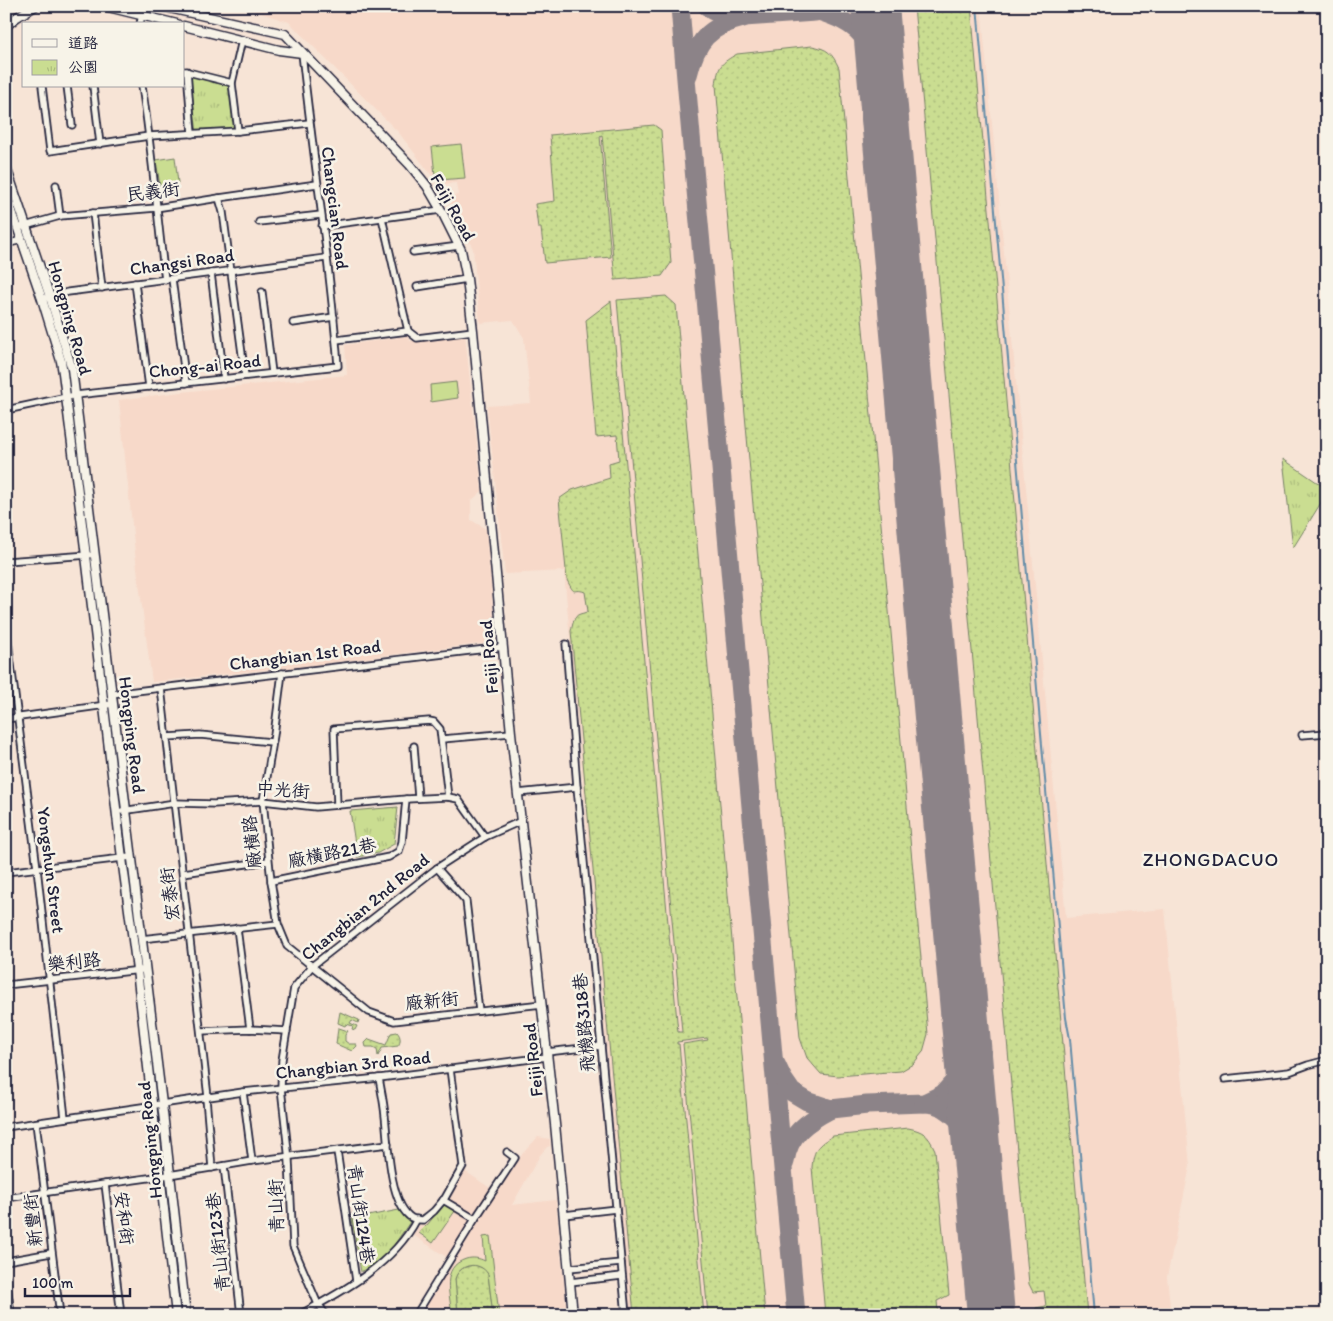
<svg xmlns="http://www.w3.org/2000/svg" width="1333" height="1321" viewBox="0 0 1333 1321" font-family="Itim,'LXGW WenKai TC',sans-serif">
	<defs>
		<pattern id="grass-dots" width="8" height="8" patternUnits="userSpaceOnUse" patternTransform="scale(1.25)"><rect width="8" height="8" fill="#cadd91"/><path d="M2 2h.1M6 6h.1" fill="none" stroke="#adbd7e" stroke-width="1.8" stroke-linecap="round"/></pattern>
		<pattern id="park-tufts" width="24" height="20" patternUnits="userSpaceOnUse" patternTransform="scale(1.25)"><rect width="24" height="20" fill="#cadd91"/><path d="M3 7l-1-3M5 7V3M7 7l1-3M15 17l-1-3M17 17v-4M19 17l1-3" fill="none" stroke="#adbd7e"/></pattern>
	</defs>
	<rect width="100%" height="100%" fill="#f7e4d6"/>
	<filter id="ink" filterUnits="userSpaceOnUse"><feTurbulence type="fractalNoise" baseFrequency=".02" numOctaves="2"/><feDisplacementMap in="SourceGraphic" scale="10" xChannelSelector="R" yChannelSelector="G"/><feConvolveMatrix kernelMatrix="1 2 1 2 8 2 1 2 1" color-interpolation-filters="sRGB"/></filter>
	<g filter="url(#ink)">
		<g fill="#f7d9c9">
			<polygon points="239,6 981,6 1066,918 1165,909 1190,1166 1167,1277 1171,1315 630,1315 564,571 505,574 487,406 531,403 524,338 513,320 480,323 473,249 449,200 452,196 458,195 456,183 442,184 436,181 399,133 289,22"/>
			<polygon points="465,335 482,491 471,501 471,520 486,529 496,642 373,657 282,670 282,668 152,682 135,553 119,400 181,392 347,375 345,345 408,336 410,341"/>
			<polygon points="538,1137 550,1139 550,1146 547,1147 540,1155 512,1205 556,1200 567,1315 419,1315 456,1253 523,1153"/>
			<polygon points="462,1169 493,1190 448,1258 413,1235 421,1222 426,1222 434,1211"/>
		</g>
		<g fill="url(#grass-dots)" stroke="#768066">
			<polygon points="914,6 971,6 1087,1315 1032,1315 1036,1308 1046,1306 1044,1291 1033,1292 1029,1284"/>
			<path d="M 812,46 C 828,49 832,53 839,68 L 928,1034 L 923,1052 L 913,1064 L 901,1071 L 838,1076 L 821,1074 L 807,1058 L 800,1038 L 716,85 C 718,66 721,63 737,54 Z"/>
			<polygon points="654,125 661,130 671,263 662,276 615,280 602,135 600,136 611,257 545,263 541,228 538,228 535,204 555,201 550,135"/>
			<path d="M 666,296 L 676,305 L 765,1315 L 708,1315 L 683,1044 L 708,1040 L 707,1038 L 677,1042 L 677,1044 L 679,1044 L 704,1315 L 634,1315 L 571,631 C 573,625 573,616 580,614 C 583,613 585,613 588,611 L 585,592 C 572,587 576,598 567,580 L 559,499 L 572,490 L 610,478 L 609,463 L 619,460 L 617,435 L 596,437 L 586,320 L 611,301 L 678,1032 L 682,1032 L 617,300 Z"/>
			<polygon points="340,1012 359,1020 358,1023 352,1020 350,1023 357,1026 355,1030 352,1029 353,1026 346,1024 345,1026 338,1023"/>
			<polygon points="338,1028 339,1028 348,1031 345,1035 345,1041 349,1044 356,1044 357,1046 352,1051 336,1044"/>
			<path d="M 397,1032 C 401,1036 401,1042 398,1046 L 382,1048 L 378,1056 L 377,1049 L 373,1047 L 366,1047 L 365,1043 L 369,1039 L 386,1045 L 391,1033 Z"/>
			<path d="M 908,1128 C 924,1131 928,1135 935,1150 L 949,1295 L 937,1301 L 938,1312 L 947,1315 L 825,1315 L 812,1167 C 814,1149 817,1145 833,1136 Z"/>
			<path d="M 475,1265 L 485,1269 L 488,1274 L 493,1315 L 458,1315 L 455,1279 C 457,1269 466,1266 475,1265 Z"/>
		</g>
		<g fill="url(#park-tufts)" stroke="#768066">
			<polygon points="190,76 229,86 234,128 197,133"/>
			<polygon points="1283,459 1327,489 1327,493 1293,548"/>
			<polygon points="398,807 394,844 378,853 357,857 350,811"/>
			<polygon points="444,1204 455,1211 433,1243 419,1233 424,1226 427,1225"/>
			<polygon points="399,1210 410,1222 394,1245 382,1258 361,1272 352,1219"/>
		</g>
		<g fill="#cadd91" stroke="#768066">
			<polygon points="461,144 465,178 439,180 435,175 432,147"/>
			<polygon points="175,157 178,183 160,186 156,160"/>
			<polygon points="456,382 458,398 431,402 430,385"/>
			<path d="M 490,1236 L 499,1315 L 493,1315 L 488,1274 C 479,1260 459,1264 455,1279 L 458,1315 L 452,1315 C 450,1295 440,1267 466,1259 C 473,1257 479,1258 485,1261 L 483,1237 Z"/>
		</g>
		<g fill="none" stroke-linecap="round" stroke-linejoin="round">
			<polyline stroke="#638ca8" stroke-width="2" points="977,6 1066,1018 1070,1039 1094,1315"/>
			<g stroke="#8c8388" stroke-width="19">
				<path d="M 680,6 C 689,123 701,239 711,355 C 738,675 766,995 796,1315"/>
				<polyline points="707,6 713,11 730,16 744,17 815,12 828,6"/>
				<path d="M 818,11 C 859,23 870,38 881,79"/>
				<path d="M 688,75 C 696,41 709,26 743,18"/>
				<polyline points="776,1064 783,1079 792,1092 807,1101 831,1109 867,1105 924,1103 943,1094 958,1077 969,1059"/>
				<path d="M 924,1103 C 950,1102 968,1129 978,1151"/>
				<path d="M 785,1162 C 788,1134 808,1121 831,1109"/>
			</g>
			<polyline stroke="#8c8388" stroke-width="48" points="875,6 991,1315"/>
			<g stroke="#22223b" stroke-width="9">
				<g id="street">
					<polyline points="140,24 144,6"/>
					<polyline points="184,71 232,83"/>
					<polyline points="187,71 192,134"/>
					<polyline points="42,86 50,151 149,136 238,131 309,123"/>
					<polyline points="67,86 72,125"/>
					<polyline points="93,86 100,144"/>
					<path d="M 142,86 C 152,150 157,215 165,280"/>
					<polyline points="238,131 232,83 242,40"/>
					<polyline points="56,185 60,216"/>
					<polyline points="219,198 317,184"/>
					<polyline points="93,213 102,288"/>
					<polyline points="382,218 408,331"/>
					<polyline points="259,222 321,215"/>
					<polyline points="322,226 441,210"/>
					<polyline points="18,228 60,216 156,208 219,198 223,212 245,376"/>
					<polyline points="6,244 22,240"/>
					<polyline points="413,252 459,246"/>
					<polyline points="211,273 224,379"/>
					<polyline points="172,279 186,383"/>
					<polyline points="135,283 149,387"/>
					<polyline points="417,287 467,279"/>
					<polyline points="262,292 272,373"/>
					<polyline points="46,298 68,292 326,258"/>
					<polyline points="293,323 334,317"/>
					<polyline points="336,340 408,331 417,338 473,331"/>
					<path d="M 6,410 L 76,395 L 338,366 C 330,261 313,158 302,53"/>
					<polyline points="6,561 89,555"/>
					<polyline points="6,625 37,868 65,1118"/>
					<polyline points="566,644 577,787 626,1315"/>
					<polyline points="282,673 274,735 263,801 271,881 278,924 287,946 369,1012 394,1021 542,1004"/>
					<polyline points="161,688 208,1097"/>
					<polyline points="111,694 503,647"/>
					<polyline points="6,719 113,704"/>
					<polyline points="1302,735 1327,733"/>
					<polyline points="167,737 200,735 272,742"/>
					<polyline points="442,739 511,733"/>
					<polyline points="414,746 418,798"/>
					<polyline points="518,793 577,787"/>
					<polyline points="337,805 334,729 429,721 434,722 440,729 448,797 458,799 485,837"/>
					<polyline points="122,811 175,803 214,804 263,801 316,807 406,799 448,797"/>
					<polyline points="437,868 466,901 479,1011"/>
					<polyline points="6,872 131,857"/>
					<polyline points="183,873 268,861"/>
					<polyline points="271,881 389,857 399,851 402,842 406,799"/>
					<polyline points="237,928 250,1029"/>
					<polyline points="141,939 278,924"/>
					<polyline points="6,985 141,970"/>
					<polyline points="201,1031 250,1029 287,1031"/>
					<polyline points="547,1052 601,1046"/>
					<path d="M 379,1078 C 381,1090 384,1103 385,1116 C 388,1141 389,1199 409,1216 C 412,1219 418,1220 423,1220 L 434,1211 L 445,1198 L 463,1166 L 450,1069"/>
					<polyline points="1225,1079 1289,1072 1308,1065 1327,1060"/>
					<polyline points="243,1092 252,1161"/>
					<polyline points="206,1098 212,1168"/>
					<polyline points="36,1123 60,1315"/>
					<polyline points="6,1127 243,1092 379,1078 547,1057"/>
					<polyline points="337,1151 356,1281"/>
					<polyline points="224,1166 241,1315"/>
					<polyline points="105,1184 121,1315"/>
					<polyline points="6,1198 169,1175 252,1161 388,1144"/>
					<polyline points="443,1200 475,1219 515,1158 507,1152"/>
					<polyline points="564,1215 616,1209"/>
					<polyline points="6,1261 51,1253"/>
					<polyline points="569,1268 621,1263"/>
					<polyline points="6,1276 11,1315"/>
					<polyline points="570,1282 622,1276"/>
					<path d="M 299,1315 C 342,1292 394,1264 417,1219"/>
					<polyline points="326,1315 317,1302 293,1246 289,1160 281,1088 282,1060 294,988 312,966 437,868 485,837 521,821"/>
					<polyline points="416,1315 475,1219"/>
				</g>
			</g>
			<g stroke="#22223b" stroke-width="11">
				<g id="secondary">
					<polyline points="104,6 177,24"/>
					<polyline points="160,6 285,34 410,165 427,186 441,210 461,250 467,279 473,331 511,733 555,1124 573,1315"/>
					<polyline points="6,26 17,17 35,6"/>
					<polyline points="184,26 279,50 302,53"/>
					<polyline points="6,167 50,297 72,369 162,1104 186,1315"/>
					<polyline points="6,194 42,299 61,361 63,373 86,556 122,858 137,970 176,1315"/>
				</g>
			</g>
			<use href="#street" stroke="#f7f3e8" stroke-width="5.5"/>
			<use href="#secondary" stroke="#f7f3e8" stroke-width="8"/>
		</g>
	</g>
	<g text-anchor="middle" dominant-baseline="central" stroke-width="5" stroke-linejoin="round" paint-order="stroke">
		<g font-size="18" fill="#22223b" stroke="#f7f3e8">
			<text transform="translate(153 192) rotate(-7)">民義街</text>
			<text transform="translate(453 207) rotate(61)">Feiji Road</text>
			<text transform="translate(335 208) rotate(83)">Changcian Road</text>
			<text transform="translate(182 262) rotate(-8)">Changsi Road</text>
			<text transform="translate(70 318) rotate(74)">Hongping Road</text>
			<text transform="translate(205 366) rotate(-6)">Chong-ai Road</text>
			<text transform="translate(305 655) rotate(-7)">Changbian 1st Road</text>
			<text transform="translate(489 657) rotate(-95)">Feiji Road</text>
			<text transform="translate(132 735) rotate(83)">Hongping Road</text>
			<text transform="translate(283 790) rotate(4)">中光街</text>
			<text transform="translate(252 842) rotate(-96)">廠橫路</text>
			<text transform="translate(332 853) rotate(-11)">廠橫路21巷</text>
			<text transform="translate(51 870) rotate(83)">Yongshun Street</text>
			<text transform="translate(170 894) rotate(-97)">宏泰街</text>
			<text transform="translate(365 907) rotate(-39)">Changbian 2nd Road</text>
			<text transform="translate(74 962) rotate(-6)">樂利路</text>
			<text transform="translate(432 1001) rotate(-6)">廠新街</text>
			<text transform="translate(584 1023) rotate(-95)">飛機路318巷</text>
			<text transform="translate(533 1060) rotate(-96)">Feiji Road</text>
			<text transform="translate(353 1065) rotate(-6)">Changbian 3rd Road</text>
			<text transform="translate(150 1140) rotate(-96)">Hongping Road</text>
			<text transform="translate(276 1206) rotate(-92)">青山街</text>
			<text transform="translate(361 1214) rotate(82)">青山街124巷</text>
			<text transform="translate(124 1218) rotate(83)">安和街</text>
			<text transform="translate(33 1220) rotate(-96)">新豐街</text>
			<text transform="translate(218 1242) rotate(-96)">青山街123巷</text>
		</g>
		<g font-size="19" letter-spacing="1" fill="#22223b" stroke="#f7f3e8">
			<text x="1211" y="859">ZHONGDACUO</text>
		</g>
	</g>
	<rect width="1333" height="1321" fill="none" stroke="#f7f3e8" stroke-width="25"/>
	<rect x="12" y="12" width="1308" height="1296" fill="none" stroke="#22223b" stroke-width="2" filter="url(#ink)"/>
	<rect x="22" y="22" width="162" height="65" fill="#f7f3e8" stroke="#a29fa3"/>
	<rect x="32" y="39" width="25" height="8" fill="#f7f3e8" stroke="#a29fa3"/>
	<text x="68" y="48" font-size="15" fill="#22223b">道路</text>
	<rect x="32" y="60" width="25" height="15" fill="url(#park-tufts)" stroke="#a29fa3"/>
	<text x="68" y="72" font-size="15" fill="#22223b">公園</text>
	<path d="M25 1288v8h105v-8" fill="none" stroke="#22223b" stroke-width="2.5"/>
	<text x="32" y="1288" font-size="15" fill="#22223b" stroke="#f7f3e8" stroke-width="4" paint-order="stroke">100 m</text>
</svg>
